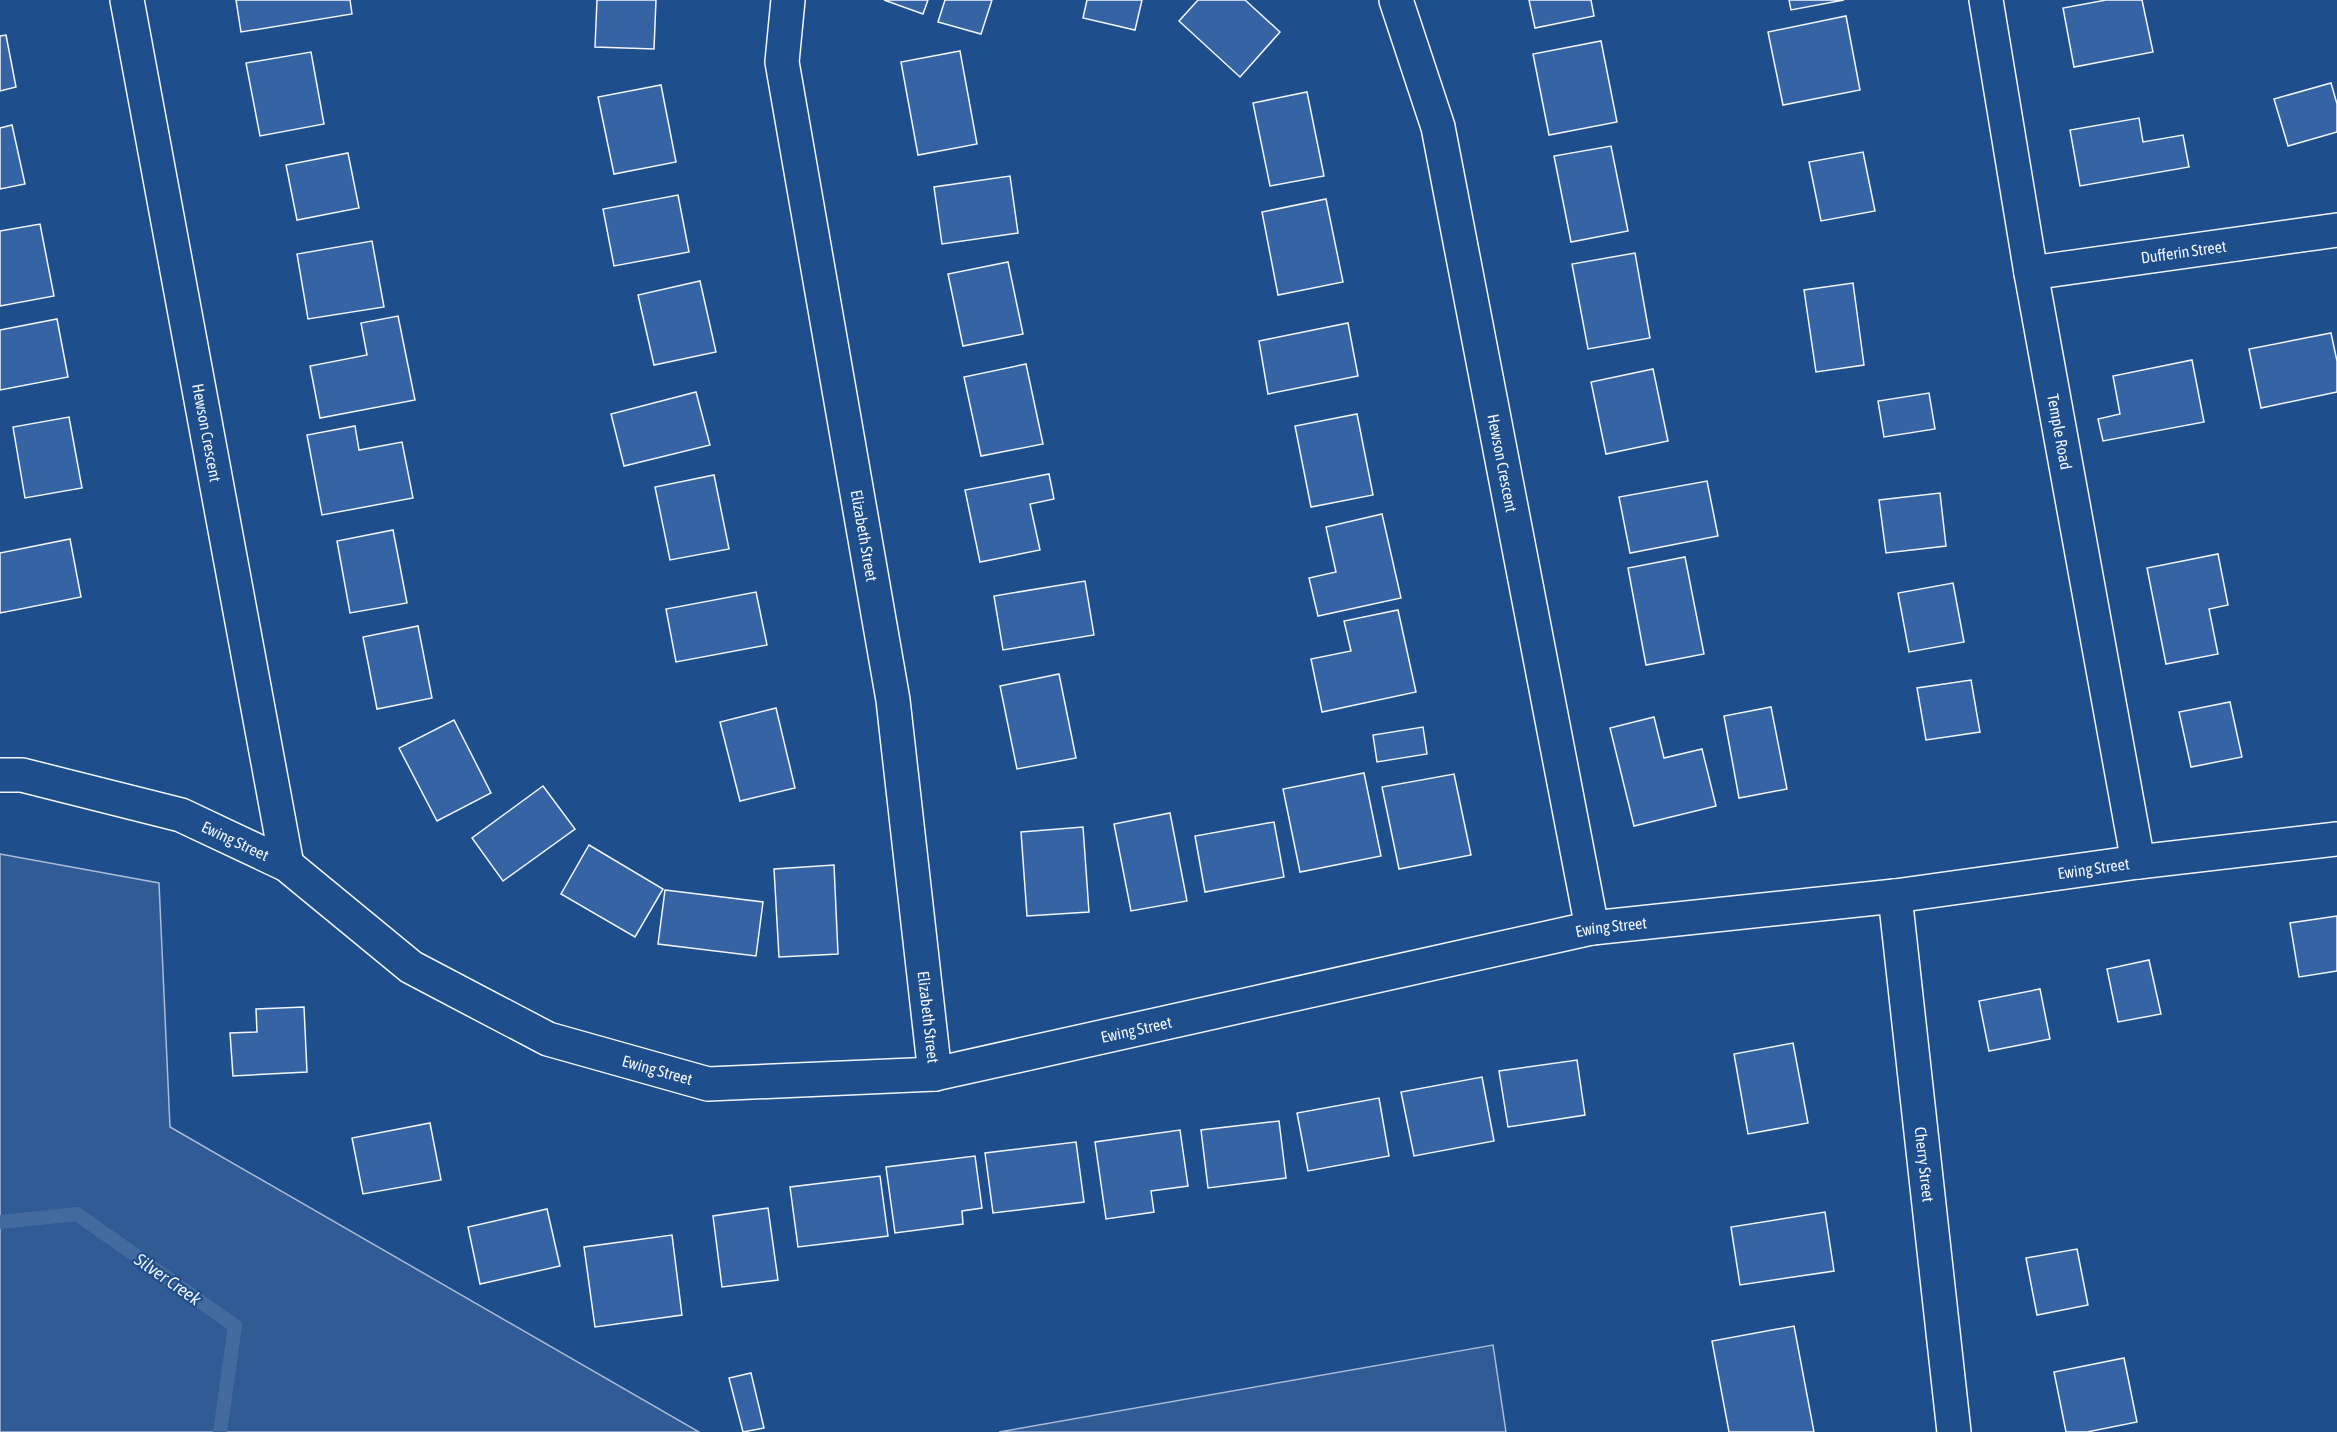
<svg xmlns="http://www.w3.org/2000/svg" width="2337" height="1432" viewBox="0 0 2337 1432" font-family="'Asap Condensed',sans-serif">
	<rect width="100%" height="100%" fill="#1f4e8c"/>
	<g fill="#305b95" stroke="#a8bbd7" stroke-width="1.5">
		<polygon points="0,854 159,883 170,1127 699,1432 0,1432"/>
		<polygon points="1493,1345 1506,1432 999,1432"/>
	</g>
	<g fill="none" stroke-linecap="round" stroke-linejoin="round">
		<polyline stroke="#446ba0" stroke-width="14" points="0,1222 77,1214 235,1326 220,1432"/>
	</g>
	<g fill="#3563a3" stroke="#f2f6ff" stroke-width="1.5">
		<polygon points="236,0 350,0 352,14 241,32"/>
		<polygon points="597,0 656,0 654,49 595,47"/>
		<polygon points="884,0 928,0 923,14"/>
		<polygon points="945,0 992,0 981,34 938,22"/>
		<polygon points="1087,0 1142,0 1135,30 1083,18"/>
		<polygon points="1198,0 1245,0 1280,32 1240,77 1179,21"/>
		<polygon points="1529,0 1591,0 1594,16 1535,28"/>
		<polygon points="1789,0 1844,0 1791,10"/>
		<polygon points="2106,0 2142,0 2153,52 2074,67 2063,8"/>
		<polygon points="1846,16 1860,90 1783,105 1768,32"/>
		<polygon points="6,35 16,87 0,91 0,36"/>
		<polygon points="1601,41 1617,122 1549,135 1533,54"/>
		<polygon points="960,51 977,144 918,155 901,62"/>
		<polygon points="311,52 324,124 260,136 246,63"/>
		<polygon points="2331,83 2337,104 2337,132 2288,146 2274,99"/>
		<polygon points="661,85 676,162 614,174 598,97"/>
		<polygon points="1307,92 1324,176 1270,186 1253,103"/>
		<polygon points="2139,118 2143,142 2183,135 2189,167 2080,186 2070,130"/>
		<polygon points="12,125 25,184 0,189 0,128"/>
		<polygon points="1611,146 1628,231 1571,242 1554,156"/>
		<polygon points="1863,152 1875,211 1821,221 1809,162"/>
		<polygon points="348,153 359,208 297,220 286,165"/>
		<polygon points="1010,176 1018,233 942,244 934,187"/>
		<polygon points="678,195 689,252 614,266 603,209"/>
		<polygon points="1326,199 1343,282 1278,295 1262,212"/>
		<polygon points="40,224 54,296 0,306 0,231"/>
		<polygon points="372,241 384,307 308,319 297,254"/>
		<polygon points="1635,253 1650,338 1588,349 1572,264"/>
		<polygon points="1008,262 1023,334 963,346 948,274"/>
		<polygon points="700,281 716,352 654,365 638,295"/>
		<polygon points="1853,283 1864,365 1816,372 1804,290"/>
		<polygon points="398,316 415,400 320,418 310,366 367,355 361,323"/>
		<polygon points="57,319 68,377 0,390 0,330"/>
		<polygon points="1348,323 1358,376 1268,394 1259,341"/>
		<polygon points="2331,333 2337,361 2337,392 2261,408 2249,349"/>
		<polygon points="2192,360 2204,422 2103,441 2098,419 2120,414 2113,376"/>
		<polygon points="1026,364 1043,444 981,456 964,377"/>
		<polygon points="1653,369 1668,441 1606,454 1591,382"/>
		<polygon points="696,392 710,445 624,466 611,414"/>
		<polygon points="1929,393 1935,429 1884,437 1878,401"/>
		<polygon points="1357,414 1373,495 1311,507 1295,426"/>
		<polygon points="69,417 82,488 25,498 13,427"/>
		<polygon points="355,426 359,450 402,442 413,498 322,515 307,435"/>
		<polygon points="1049,474 1054,499 1030,504 1040,550 980,562 965,490"/>
		<polygon points="714,475 729,549 670,560 655,487"/>
		<polygon points="1707,481 1718,536 1630,553 1619,497"/>
		<polygon points="1940,493 1946,546 1886,553 1879,500"/>
		<polygon points="1382,514 1401,598 1318,616 1309,578 1336,572 1326,527"/>
		<polygon points="393,530 407,603 350,613 337,541"/>
		<polygon points="70,539 81,597 0,613 0,553"/>
		<polygon points="2218,554 2228,605 2209,609 2218,654 2166,664 2147,568"/>
		<polygon points="1685,557 1704,654 1646,665 1628,568"/>
		<polygon points="1085,581 1094,635 1003,650 994,596"/>
		<polygon points="1953,583 1964,642 1909,652 1898,593"/>
		<polygon points="756,592 767,645 676,662 666,609"/>
		<polygon points="1398,610 1416,692 1322,712 1311,659 1351,651 1344,621"/>
		<polygon points="418,626 432,698 377,709 363,637"/>
		<polygon points="1059,674 1076,758 1017,769 1000,686"/>
		<polygon points="1971,680 1980,732 1926,740 1917,688"/>
		<polygon points="2230,702 2242,757 2191,767 2179,712"/>
		<polygon points="1771,707 1787,789 1739,798 1724,716"/>
		<polygon points="776,708 795,788 740,801 720,722"/>
		<polygon points="1654,717 1664,758 1702,749 1716,806 1634,826 1610,728"/>
		<polygon points="454,720 491,793 437,821 399,748"/>
		<polygon points="1423,727 1427,754 1377,762 1373,735"/>
		<polygon points="1364,773 1381,856 1300,872 1283,789"/>
		<polygon points="1454,774 1471,855 1399,869 1382,787"/>
		<polygon points="543,786 575,829 503,881 472,838"/>
		<polygon points="1170,813 1187,901 1131,911 1114,824"/>
		<polygon points="1274,822 1284,877 1205,892 1195,836"/>
		<polygon points="1083,827 1089,912 1027,916 1021,832"/>
		<polygon points="589,845 663,889 635,937 561,894"/>
		<polygon points="834,865 838,954 779,957 774,869"/>
		<polygon points="665,890 763,902 756,956 658,944"/>
		<polygon points="2337,916 2337,971 2299,977 2290,923"/>
		<polygon points="2149,960 2161,1014 2118,1022 2107,969"/>
		<polygon points="2040,989 2050,1039 1989,1051 1979,1001"/>
		<polygon points="304,1007 307,1072 233,1076 230,1033 257,1032 256,1009"/>
		<polygon points="1793,1043 1808,1123 1748,1134 1734,1054"/>
		<polygon points="1577,1060 1585,1115 1508,1127 1499,1071"/>
		<polygon points="1482,1077 1494,1141 1414,1156 1401,1092"/>
		<polygon points="1379,1098 1389,1156 1308,1171 1297,1113"/>
		<polygon points="1279,1121 1286,1178 1208,1188 1201,1130"/>
		<polygon points="430,1123 441,1180 363,1194 352,1138"/>
		<polygon points="1180,1130 1188,1186 1151,1191 1154,1212 1106,1219 1095,1142"/>
		<polygon points="1076,1142 1084,1202 993,1213 985,1153"/>
		<polygon points="975,1156 982,1208 962,1211 963,1224 895,1233 886,1167"/>
		<polygon points="880,1176 888,1236 798,1247 790,1187"/>
		<polygon points="768,1208 778,1280 722,1287 713,1216"/>
		<polygon points="547,1209 560,1266 480,1284 468,1227"/>
		<polygon points="1825,1212 1834,1271 1740,1285 1731,1227"/>
		<polygon points="672,1235 682,1315 595,1327 584,1247"/>
		<polygon points="2077,1249 2088,1305 2037,1315 2026,1258"/>
		<polygon points="1794,1326 1814,1432 1729,1432 1712,1341"/>
		<polygon points="2124,1358 2137,1422 2087,1432 2066,1432 2054,1372"/>
		<polygon points="751,1373 764,1428 743,1432 729,1378"/>
	</g>
	<g fill="none" stroke-linecap="round" stroke-linejoin="round">
		<g stroke="#f2f6ff" stroke-width="36">
			<g id="minor">
				<path id="s1" d="M 127,0 L 287,865"/>
				<path id="s2" d="M 788,0 L 782,62 L 893,700 L 935,1074"/>
				<path id="s3" d="M 1396,0 L 1438,127 L 1592,928"/>
				<path id="s4" d="M 1986,0 L 2031,273 L 2138,862"/>
				<path id="s5" d="M 2031,273 L 2337,230"/>
				<path id="s6" d="M 0,775 L 22,775 L 181,815 L 287,865 L 411,967 L 548,1039 L 708,1084 L 935,1074 L 1592,928 L 1895,896 L 2138,862 L 2337,839"/>
				<path id="s7" d="M 1895,896 L 1954,1432"/>
			</g>
		</g>
		<use href="#minor" stroke="#1f4e8c" stroke-width="33"/>
	</g>
	<g text-anchor="middle" dominant-baseline="central" stroke-width="4.5" stroke-linejoin="round" paint-order="stroke">
		<g font-size="16" fill="#f2f6ff" stroke="#1f4e8c">
			<text stroke="none"><textPath href="#s5" startOffset="154">Dufferin Street</textPath></text>
			<text stroke="none"><textPath href="#s4" startOffset="438">Temple Road</textPath></text>
			<text stroke="none"><textPath href="#s1" startOffset="440">Hewson Crescent</textPath></text>
			<text stroke="none"><textPath href="#s3" startOffset="476">Hewson Crescent</textPath></text>
			<text stroke="none"><textPath href="#s2" startOffset="543">Elizabeth Street</textPath></text>
			<text stroke="none"><textPath href="#s6" startOffset="246">Ewing Street</textPath></text>
			<text stroke="none"><textPath href="#s6" startOffset="2190">Ewing Street</textPath></text>
			<text stroke="none"><textPath href="#s6" startOffset="1704">Ewing Street</textPath></text>
			<text stroke="none"><textPath href="#s2" startOffset="1029">Elizabeth Street</textPath></text>
			<text stroke="none"><textPath href="#s6" startOffset="1218">Ewing Street</textPath></text>
			<text stroke="none"><textPath href="#s6" startOffset="732">Ewing Street</textPath></text>
			<text stroke="none"><textPath href="#s7" startOffset="270">Cherry Street</textPath></text>
		</g>
		<g font-size="18" font-style="italic" fill="#f2f6ff" stroke="#1f4e8c">
			<text transform="translate(168 1279) rotate(35)">Silver Creek</text>
		</g>
	</g>
</svg>
